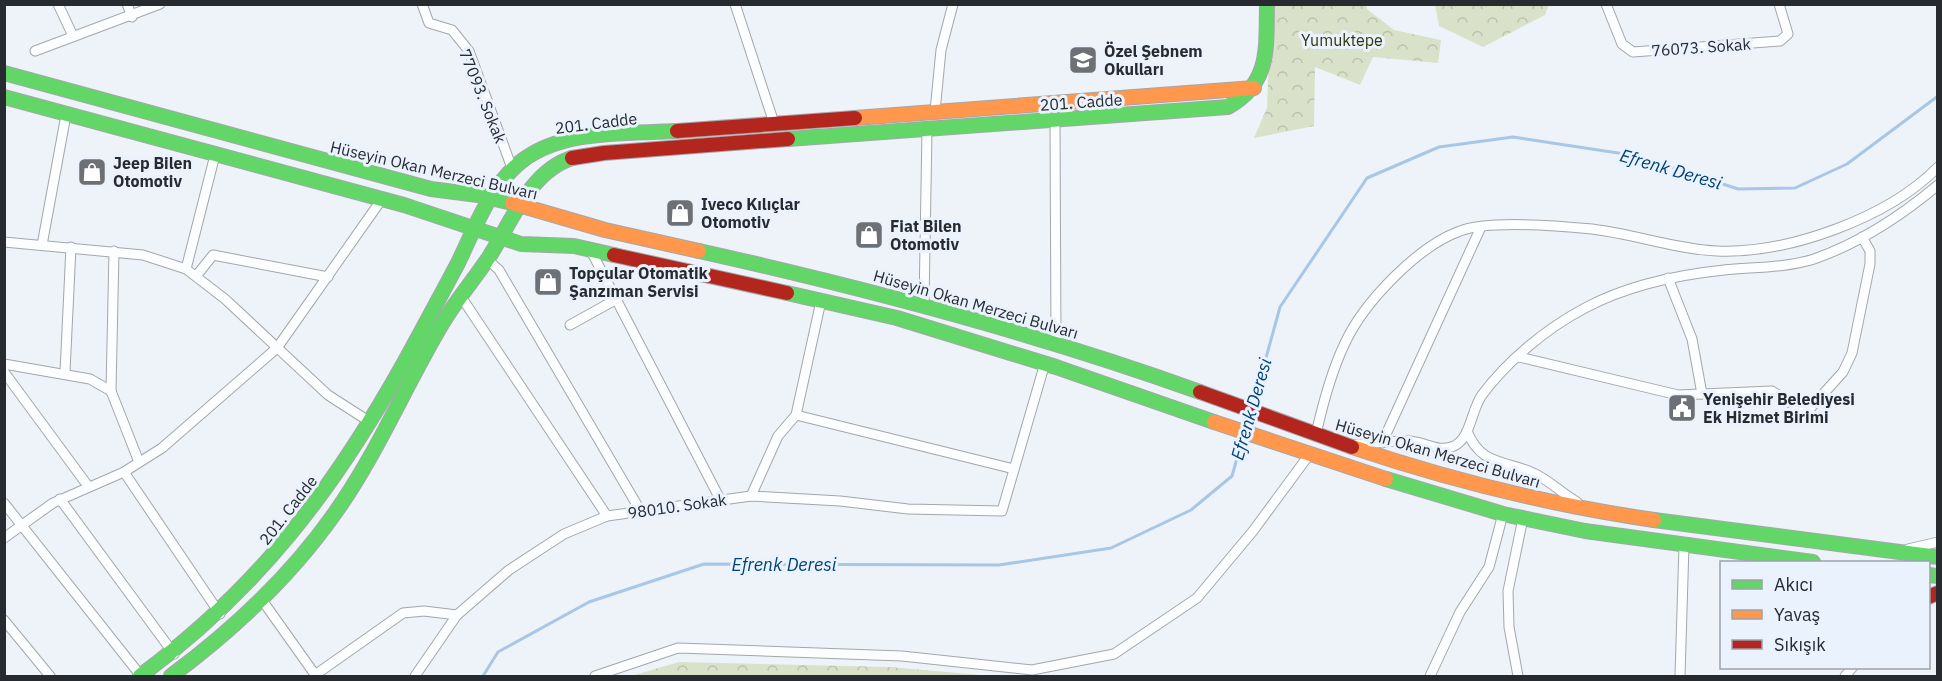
<svg xmlns="http://www.w3.org/2000/svg" width="1942" height="681" viewBox="0 0 1942 681" font-family="'IBM Plex Sans',sans-serif">
	<defs>
		<pattern id="forest-crowns" width="20" height="18" patternUnits="userSpaceOnUse" patternTransform="scale(1.5)"><rect width="20" height="18" fill="#dae1c9"/><path d="M2 6a3 3 0 1 1 6 0M12 15a3 3 0 1 1 6 0" fill="none" stroke="#bbc1ad"/></pattern>
	</defs>
	<rect width="100%" height="100%" fill="#eef3f9"/>
	<g fill="url(#forest-crowns)">
		<polygon points="1271,5 1366,5 1367,9 1394,30 1441,40 1438,63 1373,57 1360,85 1315,67 1314,126 1254,138 1267,108"/>
		<polygon points="1435,5 1435,4 1549,5 1545,15 1483,47 1439,26"/>
		<polygon points="679,662 890,667 992,676 631,676"/>
	</g>
	<g fill="none" stroke-linecap="round" stroke-linejoin="round">
		<g stroke="#a8c6e5" stroke-width="3">
			<polyline points="1253,405 1280,307 1367,178 1439,147 1513,137 1638,156 1738,189 1795,188 1847,164 1938,96"/>
			<polyline points="1246,428 1250,414"/>
			<polyline points="483,676 498,652 589,602 704,564 999,565 1111,548 1191,510 1232,476 1243,437"/>
		</g>
		<g stroke="#a3a7ab" stroke-width="11">
			<g id="street">
				<polyline points="58,4 73,36"/>
				<polyline points="127,4 132,17"/>
				<polyline points="422,4 429,23 452,30 469,51 513,171"/>
				<polyline points="735,4 774,123"/>
				<polyline points="1606,4 1622,44 1633,52 1780,41 1788,34 1779,4"/>
				<polyline points="35,51 160,4"/>
				<polyline points="935,111 941,50 953,4"/>
				<polyline points="1055,120 1056,342"/>
				<polyline points="4,242 143,255 186,269 225,299 328,395 370,422"/>
				<polyline points="42,245 66,115"/>
				<polyline points="590,249 720,499"/>
				<polyline points="114,251 111,391 139,462"/>
				<polyline points="488,260 499,270 640,510"/>
				<polyline points="186,269 215,155"/>
				<polyline points="197,275 213,255 328,277"/>
				<polyline points="1668,278 1692,339 1702,394"/>
				<polyline points="460,295 607,516"/>
				<polyline points="924,304 927,130"/>
				<polyline points="570,325 615,300"/>
				<polyline points="1519,357 1678,395 1772,391 1806,413 1843,372 1852,353 1870,264 1870,251 1862,237"/>
				<polyline points="4,364 90,379 111,391"/>
				<polyline points="4,372 88,486"/>
				<polyline points="65,372 71,247"/>
				<polyline points="796,415 1014,469"/>
				<path d="M 1467,431 C 1482,469 1510,459 1539,476 C 1552,483 1563,494 1577,502"/>
				<path d="M 1316,434 C 1323,403 1331,372 1345,343 C 1364,302 1418,246 1460,231 C 1488,220 1561,226 1592,229 C 1634,234 1675,249 1717,251 C 1788,254 1888,218 1938,167"/>
				<polyline points="1382,443 1481,227"/>
				<path d="M 1356,444 C 1374,444 1393,440 1410,441 C 1425,442 1440,453 1454,446 C 1471,438 1471,410 1482,395 C 1507,361 1547,328 1585,308 C 1628,285 1676,275 1724,270 C 1753,267 1786,268 1814,259 C 1860,243 1901,216 1938,185"/>
				<polyline points="124,472 220,614"/>
				<polyline points="751,496 778,436 796,415 821,301"/>
				<polyline points="60,499 174,654"/>
				<polyline points="4,503 141,676"/>
				<polyline points="4,538 53,503 124,472 162,448 277,348 382,199"/>
				<polyline points="1908,549 1938,542"/>
				<polyline points="262,600 316,676"/>
				<polyline points="4,620 50,676"/>
				<polyline points="315,675 403,613 424,611 457,615"/>
				<polyline points="415,676 457,615 509,570 564,534 607,516 751,496 840,501 908,509 1002,511 1045,363"/>
				<polyline points="595,676 678,648 902,656 1032,670 1114,654 1197,598 1253,531 1309,455"/>
				<polyline points="1430,676 1460,612 1489,567 1503,514"/>
				<polyline points="1518,676 1509,627 1508,591 1523,518"/>
				<polyline points="1680,676 1684,545"/>
				<polyline points="1845,676 1852,668"/>
			</g>
		</g>
		<g stroke="#a3a7ab" stroke-width="16">
			<g id="fast">
				<polyline points="4,73 431,189 478,195 512,203"/>
				<polyline points="4,97 404,205 521,244 574,246 614,255"/>
				<path d="M 788,139 L 1228,107 C 1271,83 1266,48 1267,4"/>
				<path d="M 699,251 C 870,289 1036,333 1200,392"/>
				<polyline points="787,293 897,318 1056,367 1214,422"/>
				<polyline points="1386,479 1503,514 1585,531 1813,562"/>
				<polyline points="1654,520 1938,557"/>
				<polyline points="1928,575 1938,576"/>
				<path d="M 140,676 C 258,589 333,490 404,363 C 422,330 440,297 458,263 C 475,228 490,185 523,160 C 564,129 628,134 677,131"/>
				<path d="M 171,676 C 233,630 290,577 335,513 C 377,454 405,386 442,324 C 456,300 474,280 489,257 C 511,223 530,171 572,158"/>
			</g>
		</g>
		<g stroke="#a3a7ab" stroke-width="16">
			<g id="slow">
				<polyline points="855,118 1254,88"/>
				<polyline points="512,203 605,230 699,251"/>
				<polyline points="1214,422 1386,479"/>
				<path d="M 1352,447 C 1450,480 1551,505 1654,520"/>
			</g>
		</g>
		<g stroke="#a3a7ab" stroke-width="16">
			<g id="jam">
				<polyline points="677,131 855,118"/>
				<polyline points="572,158 604,153 788,139"/>
				<polyline points="614,255 787,293"/>
				<polyline points="1200,392 1352,447"/>
				<polyline points="1928,597 1938,593"/>
			</g>
		</g>
		<use href="#street" stroke="#fcfdfe" stroke-width="9"/>
		<use href="#fast" stroke="#63d668" stroke-width="14"/>
		<use href="#slow" stroke="#ff974d" stroke-width="14"/>
		<use href="#jam" stroke="#b3261e" stroke-width="14"/>
	</g>
	<defs>
		<g id="school-square" transform="scale(1.5)"><rect x="-9" y="-9" width="18" height="18" rx="4" fill="#6d7075" stroke="#eaf2fd"/><path d="M0-5L7-2L0 1L-7-2ZM-4 1L0 2.5L4 1V4Q0 6-4 4Z" fill="#fff"/></g>
		<g id="shop-square" transform="scale(1.5)"><rect x="-9" y="-9" width="18" height="18" rx="4" fill="#6d7075" stroke="#eaf2fd"/><path d="M-5-2.5h2.3a2.7 3.5 0 0 1 5.4 0H5L5.5 6h-11ZM-1.5-2.5h3a1.5 2.3 0 0 0-3 0Z" fill="#fff"/></g>
		<g id="civic-square" transform="scale(1.5)"><rect x="-9" y="-9" width="18" height="18" rx="4" fill="#6d7075" stroke="#eaf2fd"/><path d="M-.6-6.5H3V-4.5H.6V-3L4-1V1h2V6H-6V1h2V-1L-.6-3ZM-1.2 2.5V6h2.4V2.5Z" fill="#fff"/></g>
	</defs>
	<g fill-rule="evenodd">
		<use href="#school-square" x="1083" y="60"/>
		<use href="#shop-square" x="92" y="172"/>
		<use href="#shop-square" x="680" y="213"/>
		<use href="#shop-square" x="869" y="235"/>
		<use href="#shop-square" x="548" y="282"/>
		<use href="#civic-square" x="1682" y="408"/>
	</g>
	<g text-anchor="middle" dominant-baseline="central" stroke-width="6" stroke-linejoin="round" paint-order="stroke">
		<g font-size="16" fill="#31360b" stroke="#eaf2fd">
			<text x="1342" y="40">Yumuktepe</text>
		</g>
		<g font-size="16" fill="#272a2e" stroke="#eaf2fd">
			<text transform="translate(1701 47) rotate(-4)">76073. Sokak</text>
			<text transform="translate(483 96) rotate(68)">77093. Sokak</text>
			<text transform="translate(1081 102) rotate(-4)">201. Cadde</text>
			<text transform="translate(596 123) rotate(-7)">201. Cadde</text>
			<text transform="translate(434 170) rotate(13)">Hüseyin Okan Merzeci Bulvarı</text>
			<text transform="translate(976 304) rotate(16)">Hüseyin Okan Merzeci Bulvarı</text>
			<text transform="translate(1438 453) rotate(16)">Hüseyin Okan Merzeci Bulvarı</text>
			<text transform="translate(677 506) rotate(-8)">98010. Sokak</text>
			<text transform="translate(288 510) rotate(-52)">201. Cadde</text>
		</g>
		<g font-size="16" font-weight="bold" fill="#272a2e" stroke="#eaf2fd" text-anchor="start">
			<text x="1104" y="51">Özel Şebnem<tspan x="1104" dy="18">Okulları</tspan></text>
			<text x="113" y="163">Jeep Bilen<tspan x="113" dy="18">Otomotiv</tspan></text>
			<text x="701" y="204">Iveco Kılıçlar<tspan x="701" dy="18">Otomotiv</tspan></text>
			<text x="890" y="226">Fiat Bilen<tspan x="890" dy="18">Otomotiv</tspan></text>
			<text x="569" y="273">Topçular Otomatik<tspan x="569" dy="18">Şanzıman Servisi</tspan></text>
			<text x="1703" y="399">Yenişehir Belediyesi<tspan x="1703" dy="18">Ek Hizmet Birimi</tspan></text>
		</g>
		<g font-size="18" font-style="italic" fill="#004275" stroke="#eaf2fd">
			<text transform="translate(1671 169) rotate(16)">Efrenk Deresi</text>
			<text transform="translate(1251 409) rotate(-74)">Efrenk Deresi</text>
			<text x="784" y="564">Efrenk Deresi</text>
		</g>
	</g>
	<rect width="1942" height="681" fill="none" stroke="#272a2e" stroke-width="12"/>
	<rect x="1720" y="561" width="210" height="108" fill="#eaf2fd" stroke="#9ca2aa" stroke-width="1.5"/>
	<rect x="1732" y="580" width="30" height="9" fill="#63d668" stroke="#9ca2aa" stroke-width="1.5"/>
	<text x="1774" y="591" font-size="18" fill="#272a2e">Akıcı</text>
	<rect x="1732" y="610" width="30" height="9" fill="#ff974d" stroke="#9ca2aa" stroke-width="1.5"/>
	<text x="1774" y="621" font-size="18" fill="#272a2e">Yavaş</text>
	<rect x="1732" y="640" width="30" height="9" fill="#b3261e" stroke="#9ca2aa" stroke-width="1.5"/>
	<text x="1774" y="651" font-size="18" fill="#272a2e">Sıkışık</text>
</svg>
